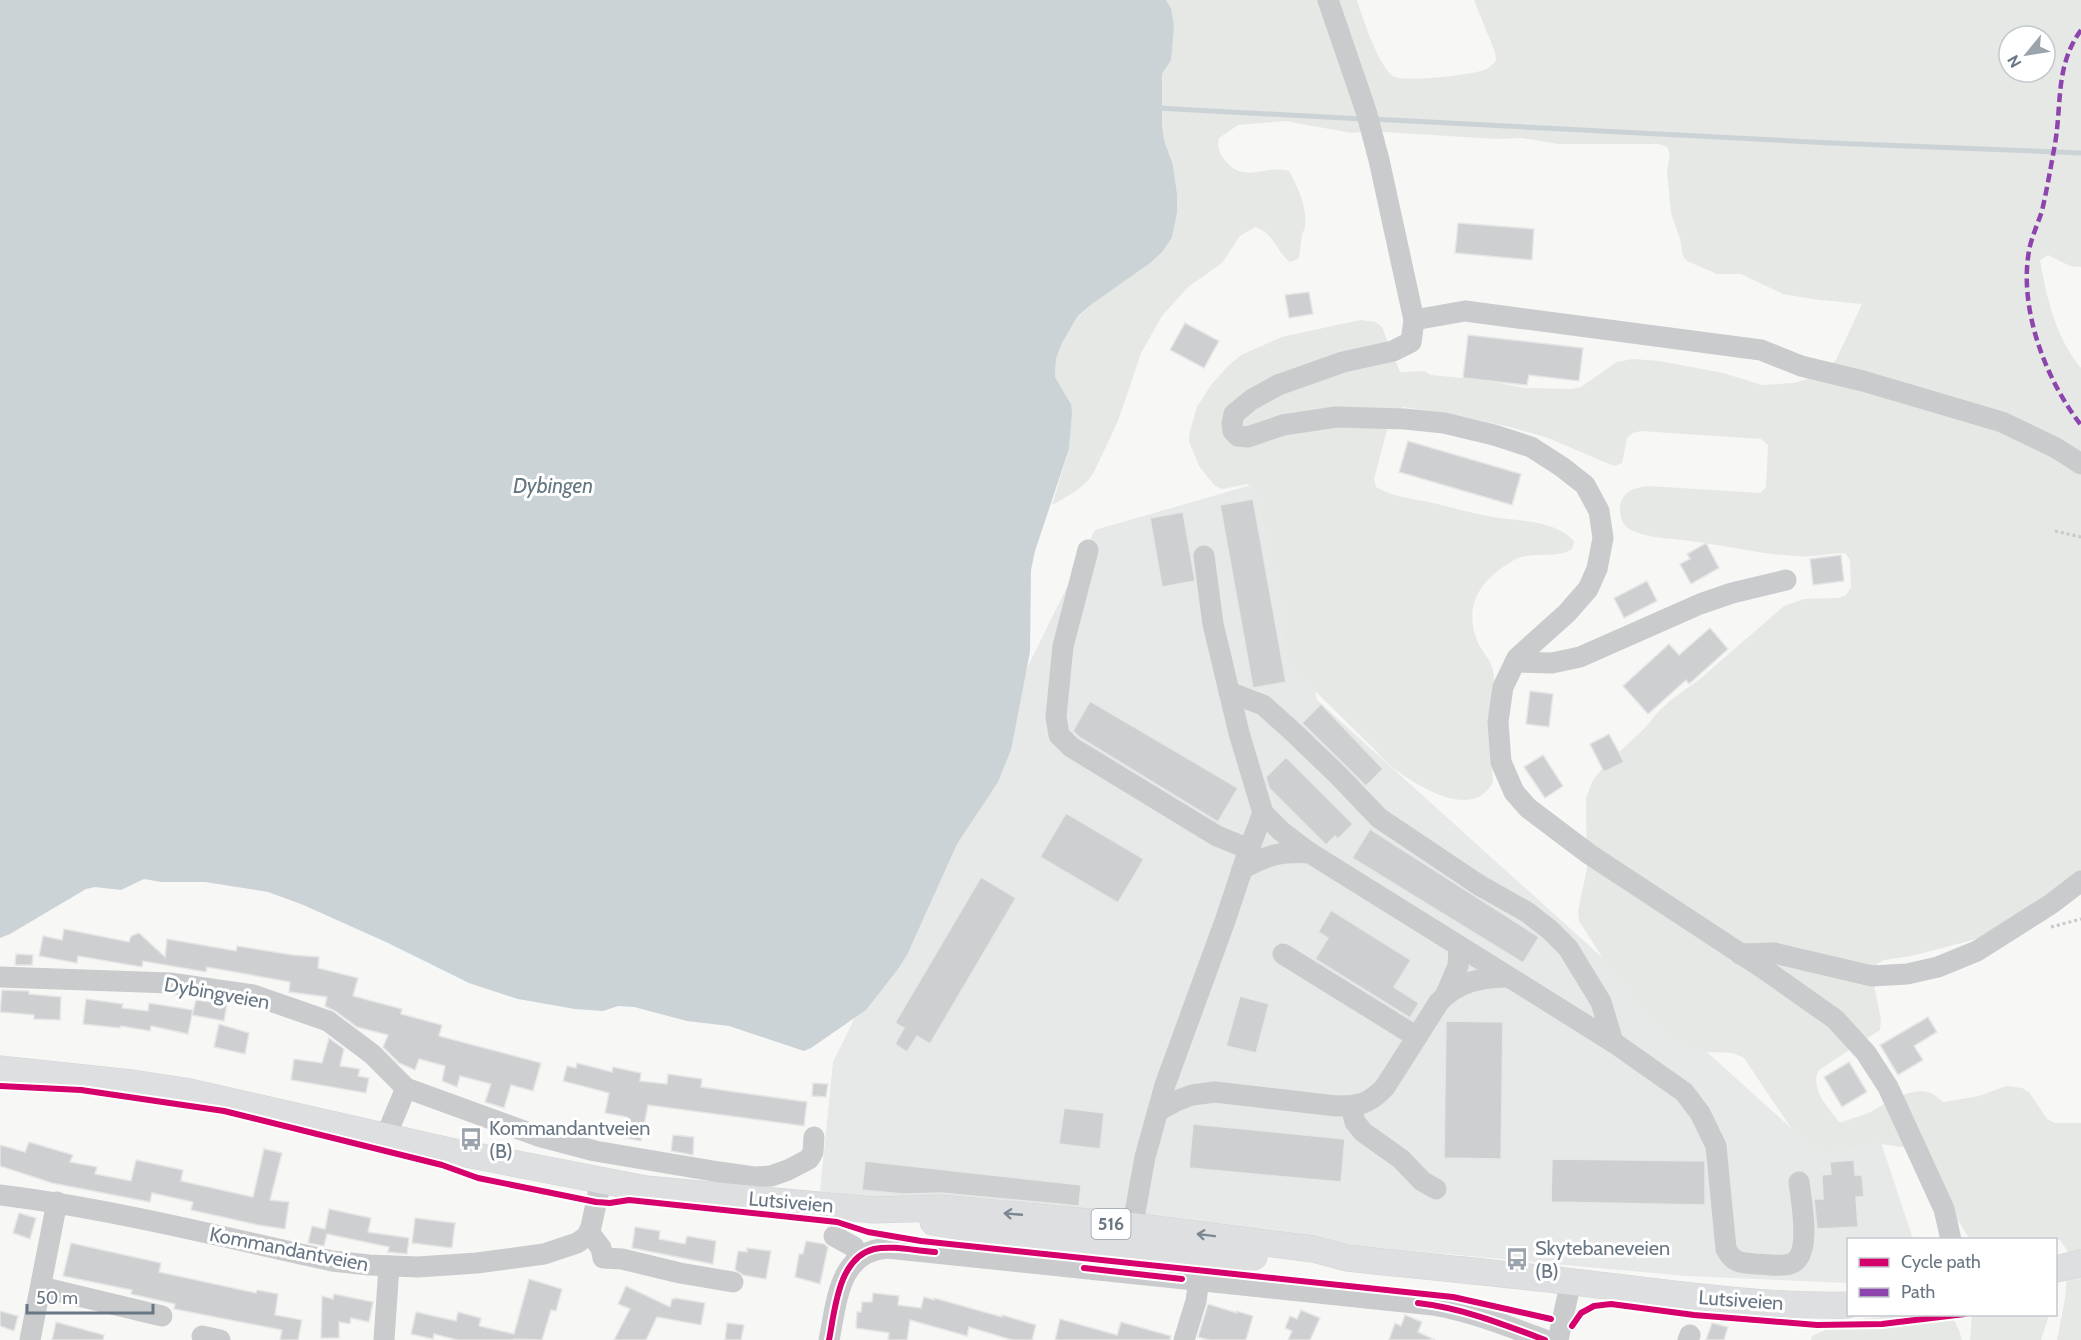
<svg xmlns="http://www.w3.org/2000/svg" width="2081" height="1340" viewBox="0 0 2081 1340" font-family="Cabin,sans-serif">
	<rect width="100%" height="100%" fill="#f7f7f6"/>
	<polygon fill="#e7e9e8" points="1272,479 1317,700 1800,1136 1871,1112 1913,1239 1848,1240 1848,1283 1686,1276 1076,1220 820,1191 833,1062 1095,530"/>
	<g fill="#e5e8e4" fill-rule="evenodd">
		<path d="M 1166,0 L 1357,0 C 1362,17 1379,67 1393,76 C 1404,83 1467,75 1481,71 C 1487,70 1492,65 1496,61 L 1495,52 L 1474,0 L 2081,0 L 2081,267 L 2070,266 L 2048,255 L 2040,260 C 2047,299 2055,336 2081,368 L 2081,886 L 1988,936 L 1911,956 L 1884,960 L 1877,964 L 1873,980 L 1881,1020 L 1880,1030 L 1819,1070 C 1809,1089 1828,1107 1839,1122 L 1847,1124 C 1870,1116 1906,1083 1931,1093 C 1935,1095 1940,1099 1943,1102 L 1979,1096 L 2006,1086 L 2022,1088 L 2029,1092 L 2047,1119 L 2055,1123 L 2081,1123 L 2081,1340 L 2057,1340 L 2065,1299 L 2069,1253 L 2060,1240 L 1970,1239 L 1919,1161 L 1908,1148 L 1875,1143 L 1831,1153 L 1804,1147 L 1744,1058 C 1731,1050 1718,1053 1704,1052 C 1696,1051 1689,1048 1682,1045 C 1637,1023 1606,961 1579,921 L 1578,911 L 1587,868 L 1586,798 L 1592,782 L 1603,767 L 1645,728 L 1657,713 L 1671,700 L 1701,678 L 1784,606 L 1804,599 L 1838,598 L 1846,595 L 1851,587 L 1850,560 L 1845,553 C 1829,553 1811,558 1795,556 C 1759,554 1725,545 1690,541 C 1670,538 1650,539 1631,530 C 1619,525 1616,503 1626,494 C 1631,489 1640,487 1647,486 L 1760,493 L 1766,487 L 1768,445 L 1761,439 L 1641,431 L 1633,433 L 1627,438 L 1622,463 L 1614,466 L 1548,438 L 1510,427 L 1444,413 L 1404,407 L 1396,410 L 1388,426 L 1374,479 L 1376,487 C 1393,497 1414,499 1433,503 C 1453,508 1472,513 1492,517 C 1518,521 1555,520 1574,541 L 1572,549 C 1555,560 1532,550 1514,560 C 1481,579 1462,605 1478,643 C 1482,651 1489,658 1492,667 C 1497,682 1490,702 1490,717 C 1490,739 1492,761 1493,782 C 1474,819 1424,790 1400,773 C 1388,765 1379,754 1369,744 C 1350,725 1331,707 1312,688 L 1298,680 L 1289,667 L 1285,649 L 1280,596 L 1273,572 L 1255,488 L 1247,484 L 1223,489 L 1215,486 L 1199,466 L 1189,441 L 1190,431 L 1197,407 L 1211,385 L 1228,366 L 1241,355 L 1282,337 L 1360,320 L 1376,322 L 1382,327 L 1400,372 L 1424,371 L 1431,375 L 1483,380 L 1525,388 L 1572,389 L 1581,387 L 1617,362 L 1633,359 L 1659,361 L 1723,373 L 1762,385 L 1794,383 L 1818,376 L 1836,360 L 1862,304 L 1812,299 L 1783,294 L 1741,274 L 1717,274 L 1687,261 L 1683,256 L 1680,239 L 1671,213 L 1667,171 L 1670,154 L 1667,147 L 1659,144 L 1558,144 L 1522,138 L 1496,139 L 1369,131 L 1352,133 L 1285,121 L 1238,125 L 1219,138 C 1217,147 1219,153 1225,160 C 1243,185 1266,164 1289,171 C 1298,187 1307,207 1305,226 C 1304,234 1303,228 1302,236 C 1300,244 1301,251 1298,259 L 1290,262 C 1276,251 1273,232 1255,227 L 1240,236 L 1222,263 L 1188,287 L 1162,316 L 1141,353 L 1118,421 L 1093,474 C 1083,489 1067,496 1052,505 L 1069,449 L 1071,404 L 1055,377 L 1056,359 L 1062,343 L 1078,317 L 1092,304 L 1163,251 L 1172,236 L 1177,213 L 1177,194 L 1173,165 L 1164,140 L 1162,123 L 1162,73 L 1171,60 L 1171,8 ZM 2009,36 L 2045,36 L 2045,72 L 2009,72 Z"/>
		<polygon points="1904,1315 1951,1315 1959,1330 1962,1340 1811,1340 1812,1336 1842,1323 1859,1319"/>
		<polygon points="1972,1315 1972,1314 2049,1315 2041,1340 1970,1340"/>
	</g>
	<polygon fill="#ccd3d6" points="0,0 1166,0 1171,8 1174,26 1171,60 1162,74 1162,123 1164,140 1173,165 1177,194 1177,213 1172,237 1163,251 1150,263 1092,304 1078,316 1062,343 1056,359 1055,377 1071,404 1072,413 1069,449 1035,551 1031,570 1030,652 1011,750 998,782 957,844 907,955 898,969 866,1010 811,1048 804,1051 729,1026 687,1021 634,1007 618,1006 603,1011 575,1009 518,999 469,983 386,942 301,904 268,892 205,882 161,882 144,879 121,890 95,887 86,889 10,934 0,938"/>
	<g fill="none" stroke-linecap="round" stroke-linejoin="round">
		<g stroke="#ccd3d6" stroke-width="5">
			<polyline points="1157,108 1363,119"/>
			<polyline points="1372,119 1831,143 2081,153"/>
		</g>
	</g>
	<g fill="#cecfd0" stroke="#e6e6e6" stroke-width="1.5">
		<polygon points="1458,223 1534,229 1532,260 1455,253"/>
		<polygon points="1309,292 1313,314 1289,318 1285,295"/>
		<polygon points="1185,323 1219,341 1204,368 1170,350"/>
		<polygon points="1468,335 1583,348 1579,381 1529,375 1527,385 1463,378"/>
		<polygon points="1408,441 1521,474 1512,505 1399,472"/>
		<polygon points="1253,499 1286,682 1253,688 1220,505"/>
		<polygon points="1183,512 1195,581 1162,587 1150,518"/>
		<polygon points="1706,543 1719,568 1691,584 1680,564 1690,559 1687,554"/>
		<polygon points="1841,555 1844,581 1813,585 1810,559"/>
		<polygon points="1647,581 1657,601 1624,618 1614,598"/>
		<polygon points="1710,628 1728,649 1689,684 1686,680 1648,714 1623,686 1669,644 1679,655"/>
		<polygon points="1530,691 1553,694 1549,727 1526,724"/>
		<polygon points="1090,701 1238,788 1218,822 1079,737 1073,731"/>
		<polygon points="1321,704 1383,769 1366,786 1302,723"/>
		<polygon points="1609,734 1624,762 1604,772 1590,744"/>
		<polygon points="1543,755 1563,786 1545,798 1524,767"/>
		<polygon points="1286,757 1353,824 1338,839 1335,836 1326,845 1269,788 1266,777"/>
		<polygon points="1066,813 1144,859 1118,903 1040,857"/>
		<polygon points="1370,829 1539,937 1523,963 1352,858"/>
		<polygon points="981,877 1016,898 930,1044 917,1036 907,1052 895,1044 904,1028 895,1023"/>
		<polygon points="1331,910 1411,960 1394,987 1419,1003 1410,1018 1315,959 1328,938 1318,932"/>
		<polygon points="64,929 129,942 131,936 139,933 165,957 167,939 236,951 237,946 293,955 319,957 318,968 358,978 353,996 402,1009 401,1014 442,1025 439,1036 541,1063 533,1091 511,1085 504,1108 485,1102 491,1084 460,1076 457,1087 442,1081 445,1066 419,1059 415,1070 399,1063 383,1047 388,1035 357,1027 335,1011 325,1006 327,997 289,992 290,982 207,967 206,972 143,961 142,967 78,956 77,963 39,956 43,936 62,940"/>
		<polygon points="16,954 33,955 32,965 15,965"/>
		<polygon points="2,990 29,991 29,994 61,997 60,1020 34,1019 34,1015 0,1012"/>
		<polygon points="1240,996 1269,1004 1256,1053 1226,1046"/>
		<polygon points="86,999 123,1004 122,1008 148,1011 149,1003 193,1010 188,1034 151,1026 150,1031 121,1026 120,1028 83,1024"/>
		<polygon points="196,1000 227,1004 224,1021 192,1015"/>
		<polygon points="1928,1017 1937,1032 1914,1046 1923,1060 1898,1075 1880,1045"/>
		<polygon points="1446,1021 1503,1022 1501,1159 1444,1158"/>
		<polygon points="219,1024 249,1033 245,1054 214,1047"/>
		<polygon points="329,1038 344,1049 340,1066 360,1069 358,1076 369,1078 366,1093 291,1080 294,1059 322,1063"/>
		<polygon points="1849,1062 1867,1092 1842,1107 1824,1077"/>
		<polygon points="577,1063 612,1072 613,1067 641,1073 640,1081 667,1084 668,1074 702,1079 701,1087 807,1102 804,1126 648,1105 641,1141 624,1138 627,1117 605,1113 609,1093 563,1081 567,1066 576,1068"/>
		<polygon points="813,1083 828,1084 826,1097 812,1096"/>
		<polygon points="1064,1108 1104,1113 1100,1149 1059,1144"/>
		<polygon points="1193,1124 1345,1139 1341,1182 1189,1168"/>
		<polygon points="673,1135 694,1137 693,1155 671,1151"/>
		<polygon points="29,1142 73,1155 70,1162 97,1167 95,1174 131,1181 136,1160 183,1170 181,1181 253,1197 264,1149 282,1153 270,1200 289,1202 285,1229 258,1225 191,1210 193,1202 152,1193 150,1202 52,1183 0,1166 0,1145 25,1152"/>
		<polygon points="1552,1159 1705,1161 1705,1205 1551,1202"/>
		<polygon points="1854,1160 1855,1175 1862,1175 1864,1197 1856,1197 1858,1227 1817,1229 1814,1199 1823,1199 1822,1175 1831,1174 1830,1162"/>
		<polygon points="865,1161 1081,1185 1079,1206 941,1193 903,1194 862,1190"/>
		<polygon points="329,1209 371,1218 368,1232 409,1238 407,1254 388,1252 389,1247 327,1234 324,1246 308,1243 312,1226 325,1229"/>
		<polygon points="19,1213 36,1218 30,1239 13,1233"/>
		<polygon points="415,1218 455,1223 452,1248 412,1243"/>
		<polygon points="635,1227 660,1231 659,1239 685,1244 687,1236 716,1241 713,1264 632,1248"/>
		<polygon points="806,1241 824,1244 828,1247 820,1284 795,1277 799,1254 803,1254"/>
		<polygon points="71,1243 161,1263 159,1272 256,1293 257,1290 278,1294 275,1315 302,1320 298,1340 280,1340 282,1330 174,1309 175,1304 131,1294 132,1290 63,1276"/>
		<polygon points="747,1248 771,1251 766,1279 743,1275 735,1270 738,1251 747,1252"/>
		<polygon points="529,1279 562,1289 556,1311 551,1310 542,1340 514,1339 514,1340 457,1340 434,1334 433,1339 411,1334 416,1312 456,1321 458,1312 481,1318 479,1326 514,1334"/>
		<polygon points="626,1286 670,1307 672,1299 675,1299 675,1298 705,1303 701,1325 657,1317 646,1340 614,1340 630,1309 618,1304"/>
		<polygon points="873,1293 899,1296 898,1305 921,1308 924,1297 934,1300 934,1298 1002,1317 1002,1315 1036,1325 1032,1340 1012,1340 969,1327 967,1336 910,1320 907,1340 888,1340 889,1333 856,1328 857,1312 861,1312 862,1302 872,1302"/>
		<polygon points="334,1294 373,1302 369,1322 351,1318 350,1324 339,1322 339,1338 321,1338 322,1296 333,1299"/>
		<polygon points="1208,1304 1237,1313 1237,1311 1253,1316 1246,1340 1209,1340 1198,1337"/>
		<polygon points="1301,1310 1320,1318 1310,1340 1288,1340 1292,1331 1285,1328 1290,1316 1297,1319"/>
		<polygon points="0,1311 18,1316 14,1331 0,1326"/>
		<polygon points="1405,1315 1422,1322 1418,1332 1435,1340 1389,1340 1395,1323 1401,1326"/>
		<polygon points="1060,1319 1117,1335 1121,1322 1171,1336 1170,1340 1055,1340"/>
		<polygon points="56,1322 104,1335 103,1340 52,1340"/>
		<polygon points="727,1323 744,1325 741,1340 725,1340"/>
		<polygon points="1712,1323 1728,1327 1724,1340 1706,1340"/>
	</g>
	<g fill="none" stroke-linecap="round" stroke-linejoin="round">
		<g stroke="#d3d4d4" stroke-width="27">
			<g id="major">
				<path d="M 0,1069 L 132,1083 L 185,1091 L 445,1150 L 646,1189 L 874,1210 L 940,1208 L 1132,1226 L 1313,1249 L 1347,1258 C 1422,1266 1498,1273 1573,1282 C 1664,1292 1756,1307 1848,1305"/>
				<polyline points="933,1222 991,1232 1184,1253 1254,1257"/>
				<polyline points="2056,1269 2081,1263"/>
			</g>
		</g>
		<g stroke="#c7c8c9" stroke-width="3" stroke-dasharray="3 3" stroke-linecap="butt">
			<polyline points="2055,531 2081,537"/>
			<polyline points="2051,927 2081,919"/>
		</g>
		<g stroke="#c9cbcc" stroke-width="21">
			<polyline points="1328,0 1366,111 1379,160 1414,320 1411,342 1393,351 1343,362 1278,385 1251,400 1234,414 1232,423 1233,431 1238,436 1248,437 1283,425 1336,417 1405,419 1444,423 1494,435 1531,447 1562,467 1585,485 1599,511 1603,538 1597,569 1588,589 1567,613 1517,658 1503,687 1498,722 1501,762 1514,792 1528,808 1589,854 1764,969 1835,1019 1866,1053 1888,1087 1944,1209 1951,1240"/>
			<polyline points="1414,320 1465,311 1761,350 1801,366 1863,381 2002,422 2056,448 2081,464"/>
			<polyline points="1088,550 1063,646 1056,717 1059,735 1071,747 1217,836 1249,849"/>
			<polyline points="1515,662 1552,663 1580,657 1700,604 1732,593 1786,580"/>
			<polyline points="1229,692 1263,705 1291,730 1338,775 1379,818 1479,885 1527,912 1550,930 1568,948 1601,1002 1613,1042"/>
			<polyline points="1263,813 1281,831 1310,853"/>
			<path d="M 1242,869 C 1267,855 1281,851 1310,853 L 1613,1042 L 1684,1092 L 1700,1113 L 1716,1146 L 1726,1249 C 1734,1264 1742,1263 1757,1264 C 1768,1264 1780,1267 1790,1264 C 1813,1257 1801,1201 1799,1182"/>
			<polyline points="1283,954 1417,1037"/>
			<polyline points="1740,954 1774,953 1872,976 1907,974 1938,967 1977,951 2051,904 2081,881"/>
			<polyline points="0,977 170,983 253,995 328,1021 372,1054 406,1088 538,1136 595,1151 719,1172 754,1177 771,1176 788,1170 809,1159 813,1152 814,1137"/>
			<polyline points="1446,994 1458,966 1459,947"/>
			<polyline points="1351,1106 1355,1122 1363,1132 1401,1159 1422,1181 1436,1189"/>
			<path d="M 1158,1111 L 1176,1101 L 1192,1095 L 1215,1092 L 1336,1106 C 1360,1106 1369,1104 1385,1087 L 1439,1002 C 1458,982 1479,978 1506,977"/>
			<polyline points="386,1136 406,1088"/>
			<path d="M 0,1195 C 112,1209 222,1237 332,1261 L 369,1265 L 418,1267 L 477,1263 L 544,1254 L 577,1243 L 587,1236 L 591,1227 L 601,1181"/>
			<polyline points="589,1232 601,1248 603,1258 622,1259 680,1273 733,1282"/>
			<polyline points="834,1236 854,1247 859,1258"/>
			<polyline points="1130,1240 1145,1157 1165,1085 1225,921 1249,849 1263,813 1239,733 1213,624 1204,556"/>
			<polyline points="41,1287 162,1316"/>
			<polyline points="202,1336 220,1340"/>
			<polyline points="30,1340 57,1202"/>
			<polyline points="384,1340 389,1266"/>
			<path d="M 829,1340 C 837,1302 838,1252 887,1248 L 1433,1305 C 1472,1312 1508,1326 1545,1340"/>
			<polyline points="1184,1340 1196,1301 1199,1280"/>
			<polyline points="1558,1340 1571,1281"/>
			<polyline points="1688,1340 1690,1335"/>
		</g>
		<use href="#major" stroke="#dedfe0" stroke-width="26"/>
		<path stroke="#8e44ad" stroke-width="4.5" stroke-dasharray="9 4.5" stroke-linecap="butt" d="M 2081,30 C 2055,66 2062,103 2055,144 C 2051,166 2047,189 2042,211 C 2038,223 2033,234 2030,246 C 2017,305 2045,379 2081,425"/>
		<g stroke="#fff" stroke-width="10">
			<g id="cycleway">
				<polyline points="0,1086 81,1090 224,1111 442,1165 478,1178 596,1202 610,1203 629,1200 837,1222 868,1232 921,1241 1453,1297 1551,1319"/>
				<polyline points="1084,1268 1182,1279"/>
				<path d="M 1418,1303 C 1462,1308 1503,1324 1545,1340"/>
				<polyline points="1572,1326 1581,1313 1594,1306 1611,1304 1694,1315 1817,1325 1882,1324 1965,1314"/>
				<path d="M 829,1340 C 835,1310 838,1258 874,1249 C 893,1245 916,1251 935,1252"/>
			</g>
		</g>
		<use href="#cycleway" stroke="#d6006c" stroke-width="6"/>
	</g>
	<defs><path id="oneway-shaft" d="M-6 0H5M1.5-3L5.5 0L1.5 3" fill="none" stroke-width="1.6" stroke-linecap="round" stroke-linejoin="round" transform="scale(1.5)"/></defs>
	<g stroke="#7b8792">
		<use href="#oneway-shaft" transform="translate(1013 1214) rotate(-175)"/>
		<use href="#oneway-shaft" transform="translate(1206 1235) rotate(-173)"/>
	</g>
	<defs>
		<g id="bus-bare" transform="scale(1.8)"><path d="M-5-6H5V4H4V6H2V4H-2V6H-4V4H-5ZM-3.5-4V0h7V-4ZM-3.5 1.2v1.5H-2V1.2ZM2 1.2v1.5H3.5V1.2Z" fill="#9ba4ac" stroke="#fff" stroke-width="2.5" paint-order="stroke"/></g>
	</defs>
	<g fill-rule="evenodd">
		<use href="#bus-bare" x="471" y="1139"/>
		<use href="#bus-bare" x="1517" y="1259"/>
	</g>
	<g text-anchor="middle" dominant-baseline="central" stroke-width="6" stroke-linejoin="round" paint-order="stroke">
		<rect fill="#fff" stroke="#96a0a9" stroke-width="1.5" x="1091.5" y="1209" width="39" height="30" rx="4.5"/>
		<g font-size="18" font-weight="bold" fill="#697784">
			<text x="1111" y="1224">516</text>
		</g>
		<g font-size="20" fill="#697784" stroke="#fff">
			<text transform="translate(217 993) rotate(10)">Dybingveien</text>
			<text transform="translate(791 1202) rotate(5)">Lutsiveien</text>
			<text transform="translate(289 1249) rotate(11)">Kommandantveien</text>
			<text transform="translate(1741 1300) rotate(4)">Lutsiveien</text>
		</g>
		<g font-size="20" fill="#697784" stroke="#fff" text-anchor="start">
			<text x="489" y="1128">Kommandantveien<tspan x="489" dy="23">(B)</tspan></text>
			<text x="1535" y="1248">Skytebaneveien<tspan x="1535" dy="23">(B)</tspan></text>
		</g>
		<g font-size="21" font-style="italic" fill="#647780" stroke="#fff">
			<text x="553" y="485">Dybingen</text>
		</g>
	</g>
	<rect x="1847" y="1238" width="210" height="78" fill="#ffffff" stroke="#c3c9ce" stroke-width="1.5"/>
	<rect x="1859" y="1258" width="30" height="9" fill="#d6006c" stroke="#c3c9ce" stroke-width="1.5"/>
	<text x="1901" y="1268" font-size="18" fill="#697784">Cycle path</text>
	<rect x="1859" y="1288" width="30" height="9" fill="#8e44ad" stroke="#c3c9ce" stroke-width="1.5"/>
	<text x="1901" y="1298" font-size="18" fill="#697784">Path</text>
	<g transform="translate(2027 54) rotate(240)"><circle r="28" fill="#ffffff" stroke="#c3c9ce" stroke-width="1.5"/>
	<path d="M0-4.5L10 22L0 15L-10 22Z" fill="#9ba4ac"/>
	<text y="-9" font-size="16" font-weight="bold" text-anchor="middle" fill="#697784">N</text>
	</g>
	<path d="M27 1304v9h126v-9" fill="none" stroke="#697784" stroke-width="3"/>
	<text x="36" y="1304" font-size="18" fill="#697784" stroke="#ffffff" stroke-width="4.5" paint-order="stroke">50 m</text>
</svg>
